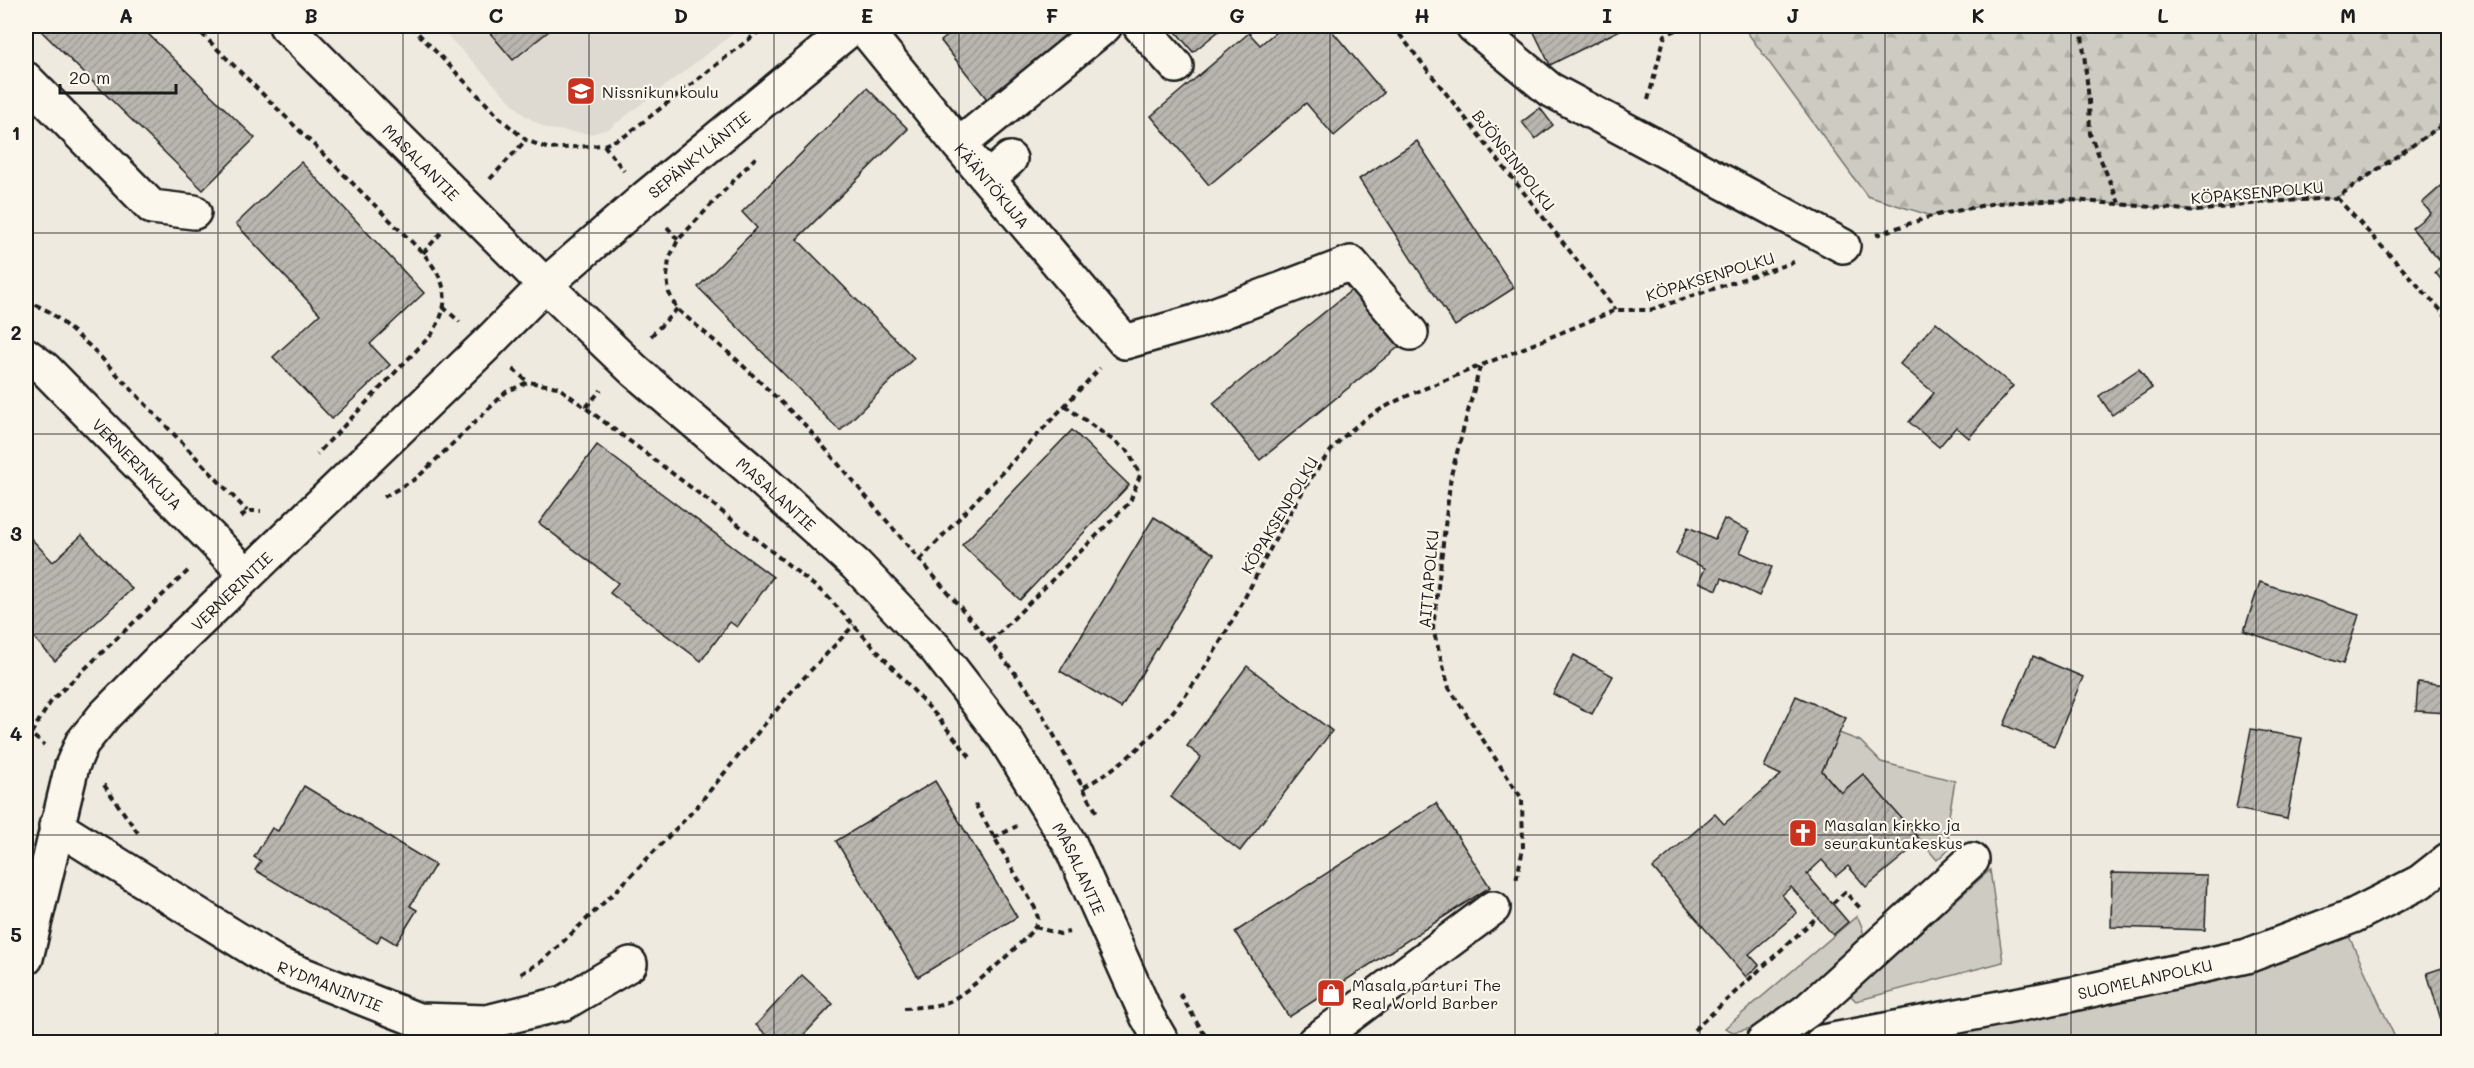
<svg xmlns="http://www.w3.org/2000/svg" width="2474" height="1068" viewBox="0 0 2474 1068" font-family="Mali,sans-serif">
	<defs>
		<pattern id="forest-firs" width="22" height="20" patternUnits="userSpaceOnUse" patternTransform="scale(1.5)"><rect width="22" height="20" fill="#ceccc2"/><path d="M5 1l3.5 6h-7zM16 11l3.5 6h-7z" fill="#b0afa6"/></pattern>
		<pattern id="building-hatch" width="6" height="6" patternUnits="userSpaceOnUse" patternTransform="scale(1.5)"><rect width="6" height="6" fill="#b9b6af"/><path d="M-1 1l2-2M0 6l6-6M5 7l2-2" fill="none" stroke="#9e9c96"/></pattern>
	</defs>
	<rect width="100%" height="100%" fill="#eeeadf"/>
	<filter id="ink" filterUnits="userSpaceOnUse"><feTurbulence type="fractalNoise" baseFrequency=".0167" numOctaves="2"/><feDisplacementMap in="SourceGraphic" scale="12" xChannelSelector="R" yChannelSelector="G"/><feConvolveMatrix kernelMatrix="1 2 1 2 8 2 1 2 1" color-interpolation-filters="sRGB"/></filter>
	<g filter="url(#ink)">
		<polygon fill="#dedad1" points="438,26 743,26 610,128 591,134 548,129 524,115"/>
		<g fill="#ceccc2" stroke="#75746f" stroke-width="1.5">
			<polygon points="1839,733 1860,741 1881,762 1955,781 1947,827 1950,848 1937,860 1863,774 1841,793 1822,771"/>
			<polygon points="1990,870 2003,962 1856,1001 1850,995"/>
			<path d="M 1857,916 C 1864,929 1866,937 1858,949 L 1762,1026 L 1733,1032 L 1725,1028 Z"/>
			<polygon points="2347,932 2397,1042 1889,1042"/>
		</g>
		<polygon fill="url(#forest-firs)" stroke="#75746f" stroke-width="1.5" points="1745,26 2448,26 2448,121 2336,198 2267,202 2197,211 2072,200 1995,203 1932,216 1867,196 1744,28"/>
		<g fill="url(#building-hatch)" stroke="#1c1c1c" stroke-width="1.5">
			<polygon points="36,26 140,26 255,138 203,190"/>
			<polygon points="484,26 555,26 513,60"/>
			<polygon points="960,26 1096,26 994,108 941,41"/>
			<polygon points="1171,26 1225,26 1193,52"/>
			<polygon points="1283,26 1328,26 1384,93 1334,136 1306,103 1209,185 1151,116 1249,33 1260,45"/>
			<polygon points="1531,26 1628,26 1550,65"/>
			<polygon points="867,88 908,129 797,239 914,358 840,431 698,287 757,228 742,212"/>
			<polygon points="1540,108 1553,125 1535,139 1522,122"/>
			<polygon points="1417,141 1514,288 1455,326 1359,179"/>
			<polygon points="301,162 424,293 370,344 390,365 332,419 273,357 320,314 236,224"/>
			<polygon points="2448,180 2448,288 2435,272 2443,265 2412,228 2431,213 2422,203"/>
			<polygon points="1354,288 1401,345 1260,460 1213,403"/>
			<polygon points="1936,322 2013,386 1969,438 1956,427 1939,447 1909,422 1934,393 1900,364"/>
			<polygon points="2139,369 2152,388 2112,415 2099,396"/>
			<polygon points="1072,430 1129,485 1020,600 962,545"/>
			<polygon points="597,445 773,577 737,627 730,622 701,661 610,593 618,583 539,523"/>
			<polygon points="1154,517 1214,554 1121,708 1060,671"/>
			<polygon points="1724,519 1750,531 1740,552 1772,567 1759,596 1722,578 1717,590 1699,582 1705,568 1676,554 1688,527 1715,539"/>
			<polygon points="26,533 53,562 82,535 132,589 55,661 26,629"/>
			<polygon points="2260,582 2359,615 2343,664 2244,631"/>
			<polygon points="1574,655 1613,676 1592,714 1553,694"/>
			<polygon points="2033,656 2083,677 2054,746 2004,725"/>
			<polygon points="1247,666 1332,731 1240,851 1171,797 1201,757 1187,746"/>
			<polygon points="2418,682 2448,685 2448,713 2416,711"/>
			<polygon points="1796,696 1846,718 1822,771 1841,793 1863,774 1921,841 1866,887 1848,866 1836,876 1822,860 1807,874 1848,922 1833,935 1791,887 1782,895 1797,913 1749,954 1759,965 1746,977 1653,868 1715,814 1724,824 1781,775 1764,767"/>
			<polygon points="2251,729 2302,738 2287,819 2236,809"/>
			<polygon points="935,781 1017,917 918,977 836,841"/>
			<polygon points="304,786 435,865 410,906 417,910 396,944 381,935 377,943 255,870 261,861 254,857 272,828 278,831"/>
			<polygon points="1436,803 1490,887 1289,1017 1235,932"/>
			<polygon points="2112,873 2207,875 2205,930 2111,927"/>
			<polygon points="2448,966 2448,1021 2442,1023 2427,973"/>
			<polygon points="802,975 833,1004 797,1042 774,1042 756,1025"/>
			<polygon points="213,1032 235,1042 208,1042"/>
		</g>
		<g fill="none" stroke-linecap="round" stroke-linejoin="round">
			<g stroke="#1c1c1c" stroke-width="38">
				<g id="minor">
					<path id="s1" d="M 286,26 L 545,285 L 635,371 L 749,468 L 856,565 L 936,649 L 1004,737 L 1070,844 L 1147,1016 L 1162,1042"/>
					<path id="s2" d="M 862,26 L 959,145 L 1125,342 L 1195,322 L 1351,263 L 1411,333"/>
					<polyline points="1140,26 1176,66"/>
					<polyline points="1473,26 1549,89 1843,246"/>
					<polyline points="26,79 152,207 194,212"/>
					<polyline points="959,145 1105,26"/>
					<polyline points="988,179 1010,159"/>
					<path id="s3" d="M 26,355 L 45,369 L 247,575"/>
					<path id="s4" d="M 56,826 L 279,965 L 418,1020 L 487,1022 L 564,1003 L 630,964"/>
					<path id="s5" d="M 26,958 L 72,766 L 82,743 L 104,716 L 159,660 L 486,345 L 545,285 L 645,198 L 854,26"/>
					<polyline points="1314,1042 1493,908"/>
					<polyline points="1763,1042 1808,1010 1972,860"/>
					<path id="s6" d="M 1823,1042 L 2073,994 L 2247,956 L 2353,916 L 2420,882 L 2448,860"/>
				</g>
			</g>
			<g stroke="#1c1c1c" stroke-width="4" stroke-dasharray="6 4.5" stroke-linecap="butt">
				<path d="M 194,26 L 423,253 C 446,281 453,300 432,334 L 317,454"/>
				<polyline points="411,26 502,120 526,140 549,149 604,145 625,136 766,26"/>
				<polyline points="1393,26 1616,310"/>
				<polyline points="2081,26 2089,100 2090,134 2119,203"/>
				<polyline points="1648,100 1665,35 1686,26"/>
				<polyline points="604,145 624,171"/>
				<polyline points="756,157 678,240 669,259 667,277 669,293 677,309 737,360 805,425 990,642 1030,692 1097,813"/>
				<polyline points="490,179 526,140"/>
				<polyline points="2337,198 2448,318"/>
				<polyline points="667,227 678,240"/>
				<polyline points="1876,235 1932,216 1995,203 2072,200 2197,211 2267,202 2336,198 2448,121"/>
				<polyline points="423,253 441,233"/>
				<polyline points="26,300 50,312 92,348 247,511"/>
				<polyline points="443,307 460,322"/>
				<polyline points="651,336 677,309"/>
				<polyline points="1480,367 1451,475 1433,629 1449,688 1522,799 1523,849 1516,881"/>
				<polyline points="513,369 528,382"/>
				<polyline points="586,407 601,390"/>
				<polyline points="384,497 417,478 506,392 528,382 558,387 705,498 826,595 935,714 970,757"/>
				<polyline points="241,517 247,511 261,511"/>
				<polyline points="920,560 1100,368"/>
				<polyline points="990,642 1130,502 1140,475 1128,451 1065,406"/>
				<polyline points="26,730 44,745"/>
				<polyline points="26,764 30,735 52,700 190,569"/>
				<polyline points="104,785 138,833"/>
				<path d="M 1084,787 C 1183,732 1226,632 1277,536 C 1296,503 1320,457 1349,432 C 1383,402 1425,389 1465,372 C 1516,351 1566,331 1616,310 L 1650,310 L 1794,262"/>
				<polyline points="994,838 1017,826"/>
				<polyline points="1833,903 1845,892 1862,910"/>
				<polyline points="1035,927 1060,934 1069,932"/>
				<polyline points="521,974 545,959 617,890 693,811 797,685 854,625"/>
				<polyline points="1180,994 1209,1042"/>
				<path d="M 904,1008 C 919,1007 936,1007 950,1001 C 970,991 1021,945 1035,927 L 1038,918 L 1035,908 L 975,804"/>
				<polyline points="1694,1030 1817,917"/>
			</g>
			<use href="#minor" stroke="#fbf7ec" stroke-width="33"/>
		</g>
	</g>
	<path fill="none" stroke="#1c1c1c" stroke-width="1.5" stroke-opacity="0.55" d="M 218,26 L 218,1042M 403,26 L 403,1042M 589,26 L 589,1042M 774,26 L 774,1042M 959,26 L 959,1042M 1144,26 L 1144,1042M 1330,26 L 1330,1042M 1515,26 L 1515,1042M 1700,26 L 1700,1042M 1885,26 L 1885,1042M 2071,26 L 2071,1042M 2256,26 L 2256,1042M 26,233 L 2448,233M 26,434 L 2448,434M 26,634 L 2448,634M 26,835 L 2448,835"/>
	<defs>
		<g id="school-square" transform="scale(1.5)"><rect x="-9" y="-9" width="18" height="18" rx="4" fill="#c8321e" stroke="#fbf7ec"/><path d="M0-5L7-2L0 1L-7-2ZM-4 1L0 2.5L4 1V4Q0 6-4 4Z" fill="#fff"/></g>
		<g id="church-square" transform="scale(1.5)"><rect x="-9" y="-9" width="18" height="18" rx="4" fill="#c8321e" stroke="#fbf7ec"/><path d="M-1.2-6h2.4v3.5h3.3v2.4h-3.3V6h-2.4V-.1h-3.3v-2.4h3.3Z" fill="#fff"/></g>
		<g id="shop-square" transform="scale(1.5)"><rect x="-9" y="-9" width="18" height="18" rx="4" fill="#c8321e" stroke="#fbf7ec"/><path d="M-5-2.5h2.3a2.7 3.5 0 0 1 5.4 0H5L5.5 6h-11ZM-1.5-2.5h3a1.5 2.3 0 0 0-3 0Z" fill="#fff"/></g>
	</defs>
	<g fill-rule="evenodd">
		<use href="#school-square" x="581" y="91"/>
		<use href="#church-square" x="1803" y="833"/>
		<use href="#shop-square" x="1331" y="993"/>
	</g>
	<g text-anchor="middle" dominant-baseline="central" stroke-width="4.5" stroke-linejoin="round" paint-order="stroke">
		<g font-size="16" fill="#1c1c1c" stroke="#fbf7ec" text-anchor="start">
			<text x="602" y="91">Nissnikun koulu</text>
			<text x="1824" y="824">Masalan kirkko ja<tspan x="1824" dy="18">seurakuntakeskus</tspan></text>
			<text x="1352" y="984">Masala parturi The<tspan x="1352" dy="18">Real World Barber</tspan></text>
		</g>
		<g font-size="16" fill="#1c1c1c" stroke="#fbf7ec">
			<text stroke="none"><textPath href="#s5" startOffset="1076">SEPÄNKYLÄNTIE</textPath></text>
			<text transform="translate(1514 160) rotate(52)">BJÖNSINPOLKU</text>
			<text stroke="none"><textPath href="#s1" startOffset="192">MASALANTIE</textPath></text>
			<text stroke="none"><textPath href="#s2" startOffset="206">KÄÄNTÖKUJA</textPath></text>
			<text transform="translate(2257 192) rotate(-5)">KÖPAKSENPOLKU</text>
			<text transform="translate(1710 276) rotate(-17)">KÖPAKSENPOLKU</text>
			<text stroke="none"><textPath href="#s3" startOffset="156">VERNERINKUJA</textPath></text>
			<text stroke="none"><textPath href="#s1" startOffset="678">MASALANTIE</textPath></text>
			<text transform="translate(1279 515) rotate(-59)">KÖPAKSENPOLKU</text>
			<text transform="translate(1428 579) rotate(-85)">AITTAPOLKU</text>
			<text stroke="none"><textPath href="#s5" startOffset="436">VERNERINTIE</textPath></text>
			<text stroke="none"><textPath href="#s1" startOffset="1164">MASALANTIE</textPath></text>
			<text stroke="none"><textPath href="#s6" startOffset="328">SUOMELANPOLKU</textPath></text>
			<text stroke="none"><textPath href="#s4" startOffset="318">RYDMANINTIE</textPath></text>
		</g>
	</g>
	<rect width="2474" height="1068" fill="none" stroke="#fbf7ec" stroke-width="66"/>
	<path d="M60 84v9h116v-9" fill="none" stroke="#1c1c1c" stroke-width="3"/>
	<text x="69" y="84" font-size="18" fill="#1c1c1c" stroke="#fbf7ec" stroke-width="4.5" paint-order="stroke">20 m</text>
	<rect x="33" y="33" width="2408" height="1002" fill="none" stroke="#1c1c1c" stroke-width="2"/>
	<g font-size="20" text-anchor="middle" font-weight="bold" fill="#1c1c1c">
		<text x="126" y="23">A</text>
		<text x="311" y="23">B</text>
		<text x="496" y="23">C</text>
		<text x="681" y="23">D</text>
		<text x="867" y="23">E</text>
		<text x="1052" y="23">F</text>
		<text x="1237" y="23">G</text>
		<text x="1422" y="23">H</text>
		<text x="1607" y="23">I</text>
		<text x="1793" y="23">J</text>
		<text x="1978" y="23">K</text>
		<text x="2163" y="23">L</text>
		<text x="2348" y="23">M</text>
		<text x="16" y="140">1</text>
		<text x="16" y="340">2</text>
		<text x="16" y="541">3</text>
		<text x="16" y="741">4</text>
		<text x="16" y="942">5</text>
	</g>
</svg>
